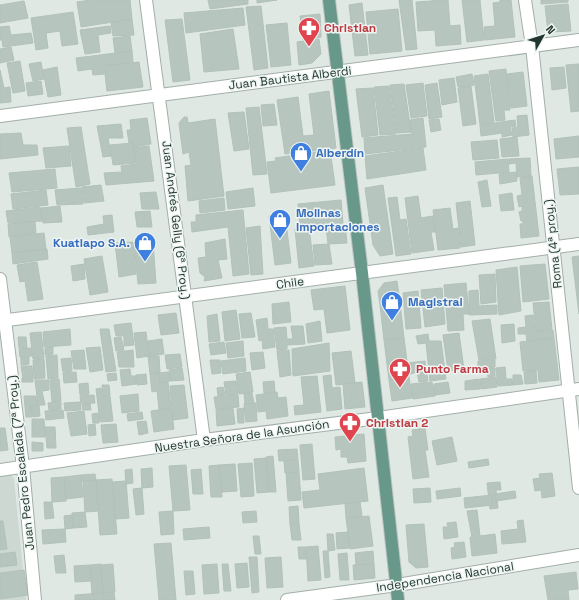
<svg xmlns="http://www.w3.org/2000/svg" width="579" height="600" viewBox="0 0 579 600" font-family="'Space Grotesk',sans-serif">
	<rect width="100%" height="100%" fill="#dfe8e3"/>
	<polygon fill="#cdd8d2" points="8,474 11,475 14,479 26,600 0,600 0,475"/>
	<g fill="#b7c5bf" stroke="#b2c1ba">
		<polygon points="90,0 130,0 132,19 81,27 77,2"/>
		<polygon points="208,0 248,0 248,4 210,9"/>
		<polygon points="257,0 277,0 257,3"/>
		<polygon points="399,0 412,0 417,49 406,50"/>
		<polygon points="432,0 448,0 450,26 460,25 461,44 436,46 435,30 418,31 416,2 432,1"/>
		<polygon points="462,0 480,0 484,40 467,42"/>
		<polygon points="500,0 511,0 515,37 485,40 484,27 495,26 493,3 500,2"/>
		<polygon points="541,0 568,0 568,2 541,4"/>
		<polygon points="24,1 28,18 0,23 0,5"/>
		<polygon points="362,3 368,55 355,56 349,5"/>
		<polygon points="568,4 571,31 548,32 545,6"/>
		<polygon points="261,6 268,68 254,70 246,7"/>
		<polygon points="243,8 245,25 186,33 184,13"/>
		<polygon points="398,9 402,51 370,54 366,12"/>
		<polygon points="73,12 78,44 62,46 60,31 46,33 48,48 36,50 31,18"/>
		<polygon points="320,14 321,37 303,40 300,16"/>
		<polygon points="132,19 134,35 113,36 111,23"/>
		<polygon points="182,19 190,80 173,82 165,20"/>
		<polygon points="287,23 291,65 271,67 266,25"/>
		<polygon points="9,26 11,35 31,33 33,43 3,47 2,40 0,40 0,27"/>
		<polygon points="110,26 111,33 98,35 100,52 85,54 80,30"/>
		<polygon points="233,29 239,69 204,72 200,34"/>
		<polygon points="130,36 132,51 115,53 113,38"/>
		<polygon points="319,39 321,54 312,63 299,65 297,42"/>
		<polygon points="11,47 14,60 0,63 0,49"/>
		<polygon points="132,51 133,62 103,66 104,74 93,75 92,69 78,71 76,58"/>
		<polygon points="20,61 25,91 13,93 7,63"/>
		<polygon points="41,62 44,79 33,81 29,64"/>
		<polygon points="139,62 143,87 107,91 104,66"/>
		<polygon points="579,64 579,111 571,112 566,65"/>
		<polygon points="57,67 61,95 48,97 43,70"/>
		<polygon points="564,67 566,88 552,90 550,68"/>
		<polygon points="506,69 510,110 504,110 505,120 496,121 489,71"/>
		<polygon points="0,70 4,88 10,87 11,102 0,103"/>
		<polygon points="523,72 527,106 511,108 507,74"/>
		<polygon points="472,74 474,85 458,87 456,77"/>
		<polygon points="488,74 494,122 480,125 474,76"/>
		<polygon points="454,78 457,102 442,105 439,80"/>
		<polygon points="41,81 43,94 28,96 26,83"/>
		<polygon points="423,83 427,116 411,118 406,85"/>
		<polygon points="437,83 442,117 429,119 425,85"/>
		<polygon points="404,84 411,132 397,133 390,85"/>
		<polygon points="389,86 396,134 380,135 374,87"/>
		<polygon points="471,86 476,124 463,126 458,88"/>
		<polygon points="373,88 378,135 362,137 356,89"/>
		<polygon points="329,91 336,148 285,154 277,100 298,97 303,136 314,135 309,94"/>
		<polygon points="274,104 277,125 263,126 261,105"/>
		<polygon points="259,107 267,174 253,175 246,108"/>
		<polygon points="244,112 249,149 234,151 228,113"/>
		<polygon points="527,115 529,135 513,137 512,128 518,127 517,116"/>
		<polygon points="184,117 187,117 188,123 215,119 224,196 188,201 185,166 191,165 189,152 183,154 179,123"/>
		<polygon points="147,118 151,144 134,147 133,142 129,143 127,130 131,130 130,120"/>
		<polygon points="423,118 426,147 365,154 364,138 412,134 410,120"/>
		<polygon points="439,119 441,130 431,132 429,120"/>
		<polygon points="515,120 516,126 510,127 512,135 502,137 502,133 481,136 480,125"/>
		<polygon points="121,124 123,138 108,138 111,156 103,157 97,126"/>
		<polygon points="81,127 90,184 76,187 67,128"/>
		<polygon points="21,133 23,145 37,145 38,155 0,159 0,134"/>
		<polygon points="579,136 579,157 556,159 554,139"/>
		<polygon points="517,137 519,156 502,157 500,139"/>
		<polygon points="497,140 499,158 473,160 471,142"/>
		<polygon points="133,143 136,163 113,165 110,145"/>
		<polygon points="69,146 71,166 46,168 43,148"/>
		<polygon points="149,146 154,181 106,185 104,173 122,172 121,166 137,164 134,148"/>
		<polygon points="423,148 426,170 367,179 365,156"/>
		<polygon points="330,150 335,185 271,193 267,162 276,161 275,158"/>
		<polygon points="530,158 531,176 517,177 516,163 509,164 509,159"/>
		<polygon points="508,159 509,172 476,175 475,162"/>
		<polygon points="579,167 579,194 560,195 557,169"/>
		<polygon points="55,169 57,188 12,192 9,173"/>
		<polygon points="516,172 517,181 500,184 499,174"/>
		<polygon points="532,176 539,236 521,238 520,224 523,224 523,221 521,221 519,212 522,211 522,206 519,207 517,196 522,195 520,178"/>
		<polygon points="487,180 491,206 482,207 478,182"/>
		<polygon points="101,185 104,201 84,203 82,187"/>
		<polygon points="383,185 393,254 380,256 373,245 365,188"/>
		<polygon points="81,188 83,204 57,205 55,190"/>
		<polygon points="253,188 255,206 228,209 226,192"/>
		<polygon points="46,190 48,205 13,209 11,194"/>
		<polygon points="156,192 159,209 142,209 140,193"/>
		<polygon points="512,193 514,210 501,211 499,195"/>
		<polygon points="418,196 421,218 433,216 435,232 431,232 434,250 412,253 405,198"/>
		<polygon points="397,197 400,220 406,219 411,254 396,256 388,198"/>
		<polygon points="224,198 225,210 200,213 199,201"/>
		<polygon points="341,200 343,223 300,227 298,204"/>
		<polygon points="470,201 475,245 461,247 456,203"/>
		<polygon points="60,206 62,222 43,223 41,208"/>
		<polygon points="40,207 42,221 8,223 6,211"/>
		<polygon points="450,208 453,229 458,228 460,248 438,250 433,210"/>
		<polygon points="243,210 249,274 233,276 228,227 192,232 191,222 196,222 196,215"/>
		<polygon points="150,211 152,227 137,227 135,212"/>
		<polygon points="285,214 291,263 275,265 269,216"/>
		<polygon points="112,215 114,232 88,235 87,227 104,224 103,216"/>
		<polygon points="35,222 36,233 9,237 8,224"/>
		<polygon points="345,225 347,243 328,244 326,227"/>
		<polygon points="260,226 263,274 251,275 246,228"/>
		<polygon points="309,228 314,266 299,268 295,229"/>
		<polygon points="44,233 46,249 12,253 10,237"/>
		<polygon points="225,239 227,259 218,260 222,278 204,281 205,277 200,273 198,258 206,257 205,243"/>
		<polygon points="133,242 136,274 119,277 115,243"/>
		<polygon points="153,242 156,283 138,284 134,243"/>
		<polygon points="329,244 332,264 315,265 313,245"/>
		<polygon points="47,249 48,259 13,264 12,253"/>
		<polygon points="102,256 108,292 90,295 84,259"/>
		<polygon points="579,256 579,314 572,257"/>
		<polygon points="37,262 43,299 28,301 25,281 20,282 17,265"/>
		<polygon points="84,264 85,279 73,281 71,266"/>
		<polygon points="545,264 549,299 523,302 520,266"/>
		<polygon points="517,267 521,311 499,315 496,270"/>
		<polygon points="495,274 496,302 481,304 479,275"/>
		<polygon points="397,281 400,303 380,305 378,291 384,283"/>
		<polygon points="466,283 469,314 463,314 464,330 448,331 444,285"/>
		<polygon points="345,286 350,330 327,333 324,309 314,310 311,290"/>
		<polygon points="442,288 445,324 425,327 421,290"/>
		<polygon points="478,290 479,306 497,305 497,314 469,315 469,291"/>
		<polygon points="418,291 421,328 406,329 403,293"/>
		<polygon points="289,302 291,322 273,324 272,304"/>
		<polygon points="549,302 552,329 536,331 533,303"/>
		<polygon points="400,303 404,338 384,340 380,305"/>
		<polygon points="236,310 240,339 225,341 222,312"/>
		<polygon points="176,313 179,333 161,335 158,315"/>
		<polygon points="251,313 255,337 242,338 239,314"/>
		<polygon points="217,314 220,341 209,342 207,316"/>
		<polygon points="533,315 535,331 553,330 554,338 527,341 526,334 518,334 518,328 526,327 525,316"/>
		<polygon points="267,318 268,329 273,329 275,347 263,349 262,340 259,341 256,320"/>
		<polygon points="490,319 496,359 479,360 472,321"/>
		<polygon points="320,321 322,341 308,343 306,324"/>
		<polygon points="131,323 134,345 124,346 124,336 116,336 114,325"/>
		<polygon points="514,324 515,341 502,343 501,325"/>
		<polygon points="291,326 303,326 305,344 287,345 287,349 277,350 274,328 286,327 287,339 293,339"/>
		<polygon points="70,329 71,345 44,347 43,332"/>
		<polygon points="100,329 109,329 116,371 106,372"/>
		<polygon points="41,332 44,358 33,359 30,333"/>
		<polygon points="146,332 149,356 137,358 134,333"/>
		<polygon points="459,333 464,369 448,371 443,335"/>
		<polygon points="428,334 429,341 441,341 446,379 430,381 426,343 418,344 416,336"/>
		<polygon points="18,337 26,337 27,348 19,348"/>
		<polygon points="121,337 124,350 116,351 114,338"/>
		<polygon points="404,338 409,377 389,380 384,340"/>
		<polygon points="554,338 559,380 539,382 538,370 523,371 520,342"/>
		<polygon points="162,339 164,354 150,356 148,341"/>
		<polygon points="243,341 244,356 228,358 226,343"/>
		<polygon points="224,342 226,353 211,355 209,344"/>
		<polygon points="329,343 330,371 293,376 292,349"/>
		<polygon points="53,347 53,354 45,355 45,348"/>
		<polygon points="100,347 103,370 90,372 86,348"/>
		<polygon points="31,348 32,356 20,357 19,349"/>
		<polygon points="84,350 86,369 74,369 71,351"/>
		<polygon points="133,350 134,367 119,367 117,352"/>
		<polygon points="289,350 291,375 280,377 277,351"/>
		<polygon points="351,351 355,383 336,385 332,353"/>
		<polygon points="263,352 265,368 252,370 250,353"/>
		<polygon points="180,354 182,367 167,369 165,355"/>
		<polygon points="57,355 58,378 48,379 46,356"/>
		<polygon points="148,356 159,356 160,373 150,374"/>
		<polygon points="21,357 29,357 29,364 21,365"/>
		<polygon points="71,358 72,371 63,372 61,359"/>
		<polygon points="245,358 246,371 223,374 221,361"/>
		<polygon points="44,359 45,378 34,379 33,360"/>
		<polygon points="210,360 220,360 221,373 212,374"/>
		<polygon points="495,360 495,367 478,369 478,361"/>
		<polygon points="425,361 428,381 419,382 417,372 410,374 408,363"/>
		<polygon points="21,366 32,366 33,382 22,382 22,378 23,378"/>
		<polygon points="505,367 506,379 512,379 513,385 498,386 496,368"/>
		<polygon points="182,368 184,380 170,381 169,370"/>
		<polygon points="487,368 495,368 495,376 488,377"/>
		<polygon points="130,369 131,376 136,376 136,384 122,386 120,370"/>
		<polygon points="536,371 537,383 525,384 524,372"/>
		<polygon points="76,372 77,382 64,383 63,373"/>
		<polygon points="168,372 170,381 160,383 159,373"/>
		<polygon points="250,372 253,392 239,394 236,374"/>
		<polygon points="116,373 117,380 108,381 107,374"/>
		<polygon points="158,373 160,383 168,382 171,408 159,409 157,391 152,392 150,374"/>
		<polygon points="146,374 147,384 137,385 136,375"/>
		<polygon points="331,375 332,388 340,387 342,409 327,411 323,376"/>
		<polygon points="513,375 521,375 523,384 513,385"/>
		<polygon points="317,376 321,412 295,415 294,406 304,405 301,377"/>
		<polygon points="409,377 412,398 392,401 389,380"/>
		<polygon points="496,377 497,387 481,389 480,379"/>
		<polygon points="59,379 61,401 52,402 50,380"/>
		<polygon points="479,379 480,389 465,390 465,381"/>
		<polygon points="35,380 49,380 49,390 42,391 45,405 38,405"/>
		<polygon points="236,381 238,394 226,395 224,382"/>
		<polygon points="274,381 275,392 264,393 263,382"/>
		<polygon points="362,382 365,407 345,409 343,384"/>
		<polygon points="432,382 435,396 413,399 411,384"/>
		<polygon points="448,382 450,393 435,395 434,384"/>
		<polygon points="88,383 89,394 80,395 79,384"/>
		<polygon points="102,385 109,385 110,395 103,396"/>
		<polygon points="184,385 188,418 173,420 170,386"/>
		<polygon points="223,387 225,395 218,396 217,388"/>
		<polygon points="101,388 102,396 110,396 113,421 100,422 96,389"/>
		<polygon points="277,392 278,398 286,397 288,416 267,419 266,411 258,412 256,395"/>
		<polygon points="252,393 254,403 245,404 244,394"/>
		<polygon points="138,394 139,411 122,413 120,396"/>
		<polygon points="94,395 95,403 81,404 80,396"/>
		<polygon points="238,395 239,407 216,409 214,397"/>
		<polygon points="24,396 36,396 37,405 31,406 32,417 26,417"/>
		<polygon points="61,402 61,409 49,410 48,403"/>
		<polygon points="80,402 81,410 65,411 64,403"/>
		<polygon points="256,403 257,421 246,422 244,404"/>
		<polygon points="90,404 91,410 83,410 82,405"/>
		<polygon points="39,405 40,416 33,417 31,406"/>
		<polygon points="171,408 174,429 154,432 151,411"/>
		<polygon points="233,408 235,424 217,426 216,410"/>
		<polygon points="244,408 244,423 238,423 237,409"/>
		<polygon points="63,410 64,418 46,420 45,411"/>
		<polygon points="84,411 87,434 71,436 67,413"/>
		<polygon points="142,412 143,419 128,421 127,414"/>
		<polygon points="98,413 99,423 93,423 92,414"/>
		<polygon points="32,419 44,419 45,437 32,437"/>
		<polygon points="146,421 148,433 139,435 137,422"/>
		<polygon points="95,424 96,435 89,436 88,425"/>
		<polygon points="116,424 118,442 103,443 101,425"/>
		<polygon points="45,427 55,427 56,448 47,448"/>
		<polygon points="0,428 5,428 8,450 0,451"/>
		<polygon points="425,428 428,450 425,450 429,477 413,479 408,437 413,436 412,430"/>
		<polygon points="364,434 366,461 348,463 347,457 341,457 341,449 336,450 335,437"/>
		<polygon points="452,437 457,461 437,465 432,441"/>
		<polygon points="32,442 43,443 43,451 32,451"/>
		<polygon points="312,444 315,479 303,480 300,445"/>
		<polygon points="297,449 298,460 279,461 278,450"/>
		<polygon points="273,456 276,492 269,492 266,457"/>
		<polygon points="266,458 269,492 257,493 254,459"/>
		<polygon points="488,459 489,465 469,468 468,462"/>
		<polygon points="298,460 299,472 285,473 284,461"/>
		<polygon points="252,463 254,496 241,497 238,464"/>
		<polygon points="235,464 237,491 222,492 219,465"/>
		<polygon points="186,465 190,510 173,511 169,466"/>
		<polygon points="219,465 222,497 211,497 209,466"/>
		<polygon points="152,468 153,487 142,488 141,469"/>
		<polygon points="364,468 368,501 304,508 302,492 320,490 318,474"/>
		<polygon points="132,469 133,483 126,484 125,470"/>
		<polygon points="201,469 203,494 193,494 191,470"/>
		<polygon points="299,472 301,500 288,501 286,473"/>
		<polygon points="552,473 555,496 542,498 541,490 535,491 533,479 540,478 539,474"/>
		<polygon points="95,474 96,480 82,481 81,475"/>
		<polygon points="81,475 83,497 66,499 64,477"/>
		<polygon points="64,477 66,501 52,502 51,478"/>
		<polygon points="112,479 117,534 100,535 96,480"/>
		<polygon points="96,480 98,511 85,512 83,481"/>
		<polygon points="126,481 129,518 115,519 113,482"/>
		<polygon points="500,482 501,490 496,490 498,508 490,509 487,483"/>
		<polygon points="142,488 144,514 136,515 133,489"/>
		<polygon points="430,488 431,502 414,503 413,489"/>
		<polygon points="460,488 461,496 437,499 436,491"/>
		<polygon points="515,491 516,498 496,501 495,494"/>
		<polygon points="492,495 493,505 465,508 464,498"/>
		<polygon points="44,502 52,502 54,518 45,519"/>
		<polygon points="360,502 362,516 346,518 345,504"/>
		<polygon points="298,506 299,523 290,524 289,507"/>
		<polygon points="477,510 480,536 495,534 497,553 472,556 470,537 472,537 467,511"/>
		<polygon points="173,511 174,534 161,535 159,512"/>
		<polygon points="256,511 257,522 243,523 242,512"/>
		<polygon points="85,512 87,527 73,528 72,513"/>
		<polygon points="72,515 73,528 65,529 64,516"/>
		<polygon points="369,516 373,546 350,549 346,518"/>
		<polygon points="523,520 526,542 502,544 501,531 518,529 517,521"/>
		<polygon points="0,521 3,521 7,549 0,550"/>
		<polygon points="456,522 458,537 444,539 443,527 448,527 447,523"/>
		<polygon points="299,523 301,540 292,540 290,524"/>
		<polygon points="424,524 428,567 416,568 409,562 406,525"/>
		<polygon points="209,527 210,538 184,540 183,529"/>
		<polygon points="65,529 66,542 43,544 42,530"/>
		<polygon points="348,532 349,548 337,549 336,533"/>
		<polygon points="327,534 333,534 335,550 328,551"/>
		<polygon points="253,536 259,536 261,554 255,554"/>
		<polygon points="464,542 466,557 452,559 451,548 455,547 454,543"/>
		<polygon points="171,543 176,600 159,600 154,544"/>
		<polygon points="318,546 321,580 308,581 306,547"/>
		<polygon points="298,547 306,547 306,559 299,559"/>
		<polygon points="323,551 328,551 330,577 325,578"/>
		<polygon points="373,551 374,564 356,565 355,553"/>
		<polygon points="15,552 17,565 0,567 0,554"/>
		<polygon points="347,553 349,580 340,580 338,554"/>
		<polygon points="64,555 66,573 56,573 54,556"/>
		<polygon points="249,557 257,557 259,592 252,593"/>
		<polygon points="281,557 283,587 267,588 265,558"/>
		<polygon points="247,563 249,587 237,588 235,564"/>
		<polygon points="101,564 103,593 92,594 90,565"/>
		<polygon points="113,564 115,592 103,593 101,565"/>
		<polygon points="217,564 219,593 204,594 202,565"/>
		<polygon points="222,564 228,564 231,591 224,591"/>
		<polygon points="374,564 375,578 354,580 353,565"/>
		<polygon points="90,565 91,581 75,582 74,566"/>
		<polygon points="24,570 28,595 0,599 0,573"/>
		<polygon points="184,571 193,571 195,594 186,595"/>
		<polygon points="576,572 578,589 568,590 569,600 548,600 544,576"/>
		<polygon points="114,592 115,600 104,600 103,593"/>
		<polygon points="103,593 104,600 75,600 75,595"/>
	</g>
	<g fill="none" stroke-linecap="round" stroke-linejoin="round">
		<g stroke="#a3afa9" stroke-width="14">
			<g id="minor">
				<polyline points="146,0 204,440"/>
				<polyline points="525,0 532,46 579,488"/>
				<polyline points="0,116 579,40"/>
				<polyline points="0,279 23,467 35,600"/>
				<polyline points="0,321 579,244"/>
				<polyline points="0,470 204,440 378,418 579,389"/>
				<polyline points="287,600 397,585 579,555"/>
			</g>
		</g>
		<g stroke="#bdc3c1" stroke-width="14">
			<polyline id="major" points="329,0 362,273 398,600"/>
		</g>
		<use href="#minor" stroke="#fff" stroke-width="12"/>
		<use href="#major" stroke="#68988a" stroke-width="12"/>
	</g>
	<defs>
		<g id="pharmacy-pin" transform="scale(1.15)"><path d="M0 17L-7.5 6A9.5 9.5 0 1 1 7.5 6Z" fill="#e0444e" stroke="#eef5f2"/><path d="M-2-6h4v4h4v4h-4v4h-4v-4h-4v-4h4Z" fill="#fff"/></g>
		<g id="shop-pin" transform="scale(1.15)"><path d="M0 17L-7.5 6A9.5 9.5 0 1 1 7.5 6Z" fill="#3f7fe0" stroke="#eef5f2"/><path d="M-5-2.5h2.3a2.7 3.5 0 0 1 5.4 0H5L5.5 6h-11ZM-1.5-2.5h3a1.5 2.3 0 0 0-3 0Z" fill="#fff"/></g>
	</defs>
	<g fill-rule="evenodd">
		<use href="#pharmacy-pin" x="309" y="28"/>
		<use href="#shop-pin" x="301" y="153"/>
		<use href="#shop-pin" x="280" y="220"/>
		<use href="#shop-pin" x="145" y="243"/>
		<use href="#shop-pin" x="392" y="302"/>
		<use href="#pharmacy-pin" x="400" y="369"/>
		<use href="#pharmacy-pin" x="350" y="423"/>
	</g>
	<g text-anchor="middle" dominant-baseline="central" stroke-width="3" stroke-linejoin="round" paint-order="stroke">
		<g font-size="12" font-weight="bold" fill="#be3a42" stroke="#eef5f2" text-anchor="start">
			<text x="324" y="28">Christian</text>
			<text x="416" y="369">Punto Farma</text>
			<text x="366" y="423">Christian 2</text>
		</g>
		<g font-size="12" fill="#22362f" stroke="#eef5f2">
			<text transform="translate(290 78) rotate(-7)">Juan Bautista Alberdi</text>
			<text transform="translate(176 220) rotate(83)">Juan Andrés Gelly (6ª Proy.)</text>
			<text transform="translate(553 244) rotate(-96)">Roma (4ª proy.)</text>
			<text transform="translate(290 283) rotate(-8)">Chile</text>
			<text transform="translate(242 436) rotate(-8)">Nuestra Señora de la Asunción</text>
			<text transform="translate(21 463) rotate(-96)">Juan Pedro Escalada (7ª Proy.)</text>
			<text transform="translate(445 577) rotate(-9)">Independencia Nacional</text>
		</g>
		<g font-size="12" font-weight="bold" fill="#366cbe" stroke="#eef5f2" text-anchor="start">
			<text x="316" y="153">Alberdín</text>
			<text x="296" y="213">Molinas<tspan x="296" dy="14">Importaciones</tspan></text>
			<text x="130" y="243" text-anchor="end">Kuatiapo S.A.</text>
			<text x="408" y="302">Magistral</text>
		</g>
	</g>
	<g transform="translate(543 36) rotate(51)" stroke="#eef5f2" stroke-width="3" paint-order="stroke">
	<path d="M0-3L7 15L0 10L-7 15Z" fill="#22362f"/>
	<text y="-6" font-size="11" font-weight="bold" text-anchor="middle" fill="#22362f">N</text>
	</g>
</svg>
